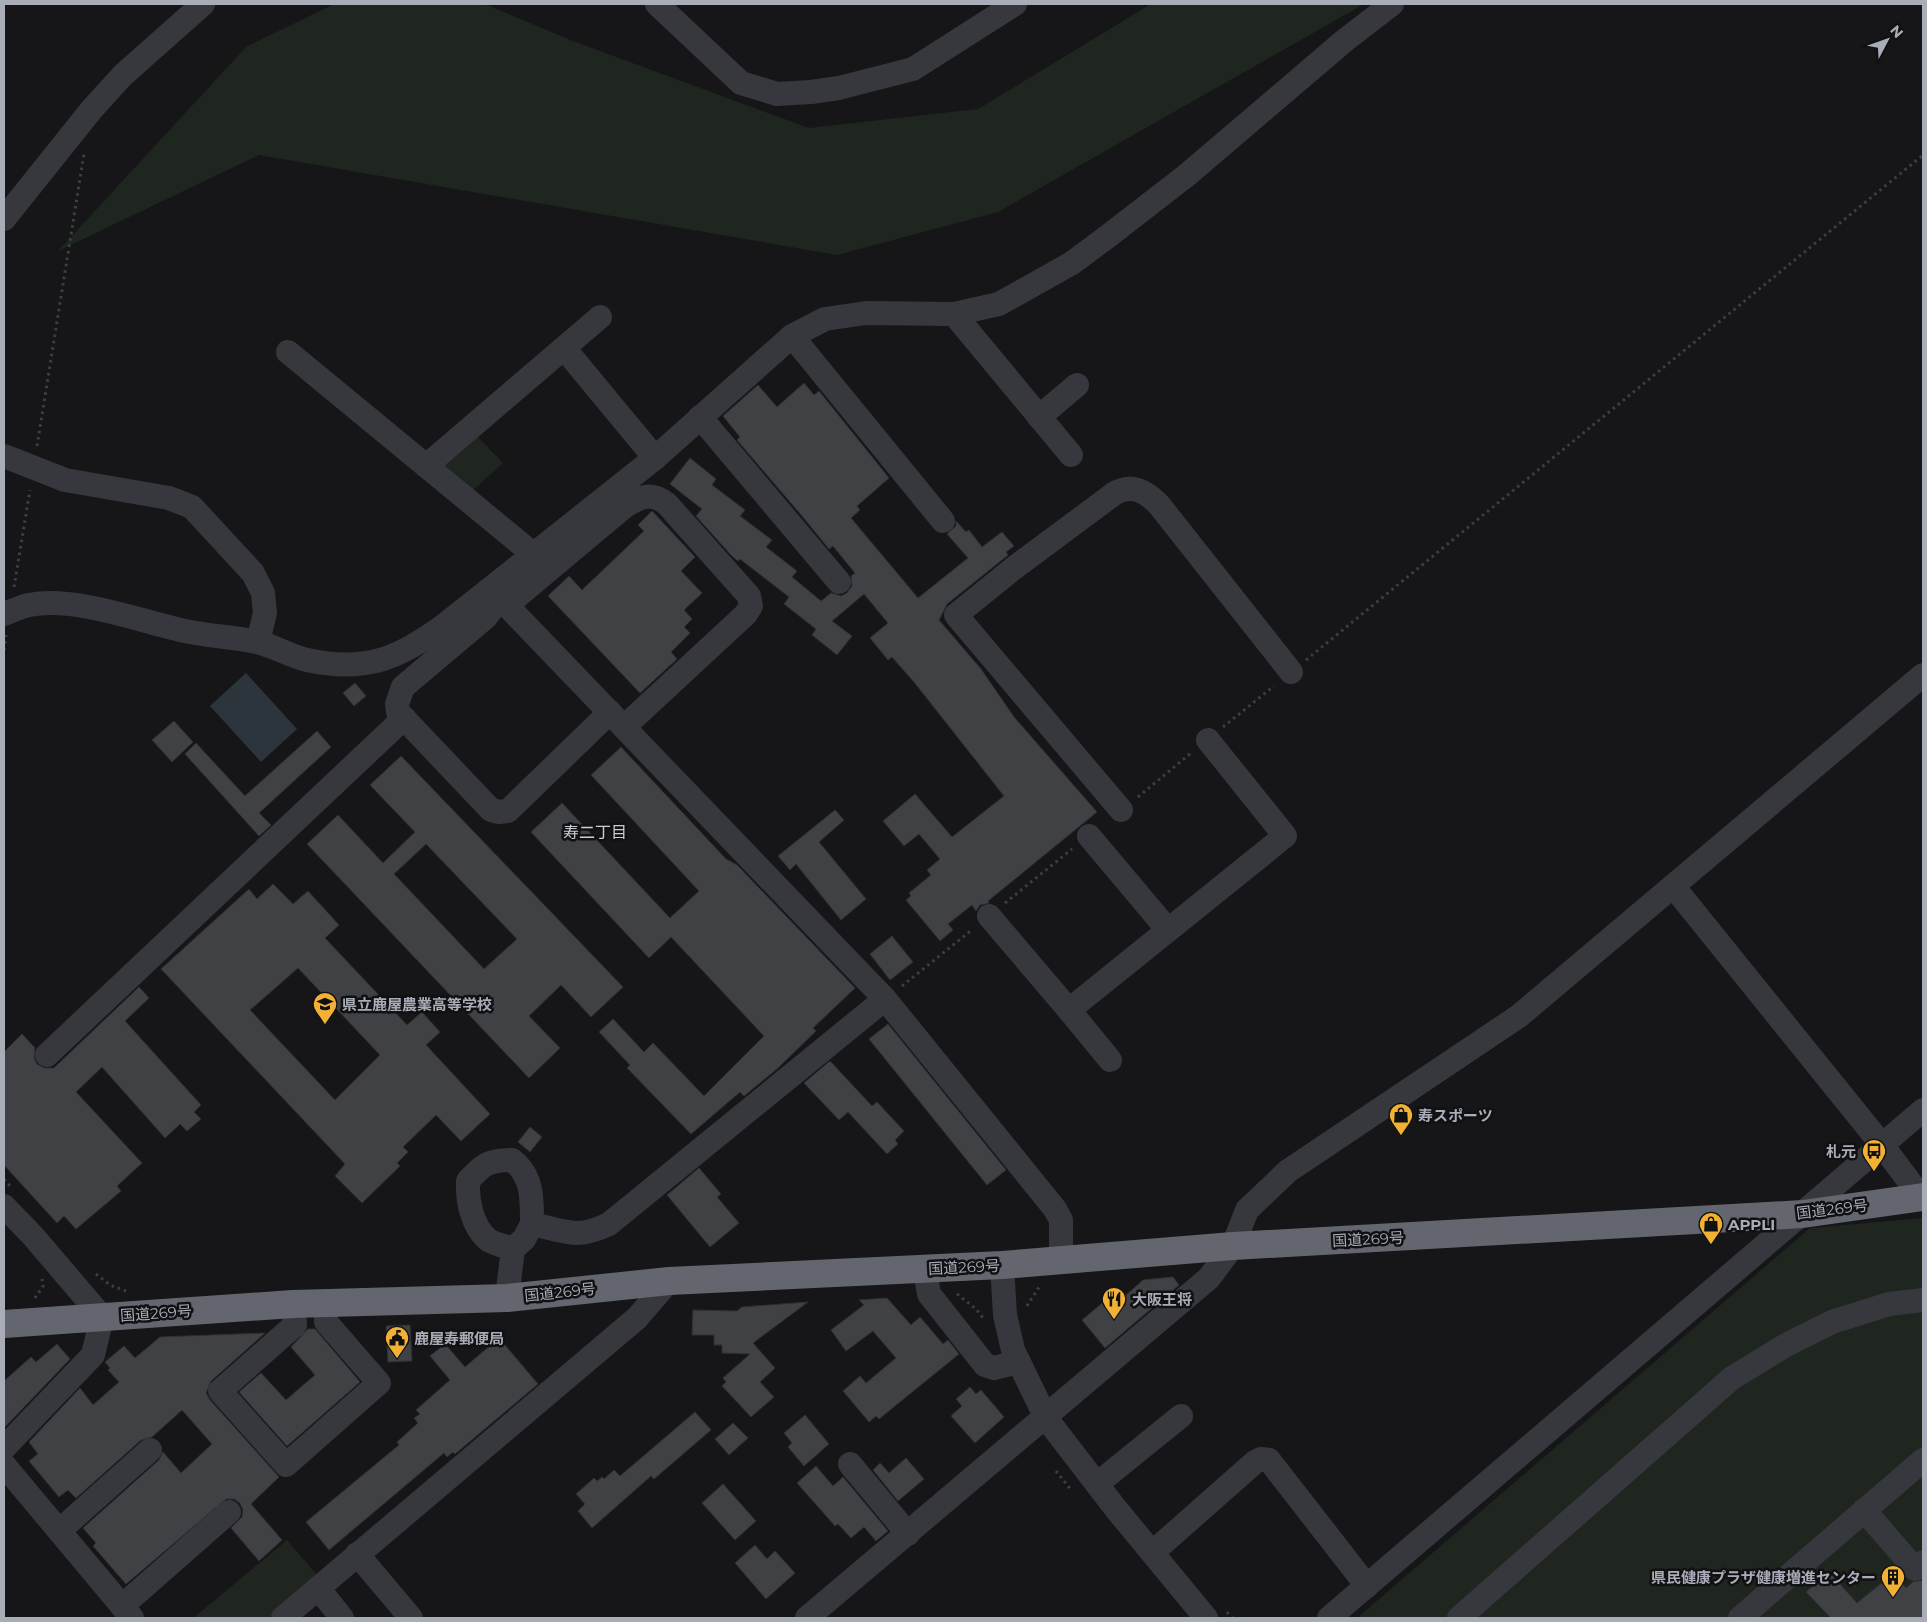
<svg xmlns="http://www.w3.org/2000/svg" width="1927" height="1622" viewBox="0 0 1927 1622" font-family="Montserrat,'Noto Sans JP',sans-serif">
	<rect width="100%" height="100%" fill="#161618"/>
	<g fill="#1e261f">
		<polygon points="334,4 485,4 573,41 809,128 978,109 1151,4 1364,4 998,212 837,255 259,155 58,251 246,47"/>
		<polygon points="475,434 503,463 472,491 442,465"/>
		<polygon points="1923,1218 1923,1618 1357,1618 1810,1228"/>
		<polygon points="287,1540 318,1576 269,1618 193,1618"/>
	</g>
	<polygon fill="#2c353c" points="246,673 297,729 261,762 210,706"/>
	<g fill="#404145" stroke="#303034" fill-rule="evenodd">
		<polygon points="804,383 814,395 819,391 889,478 857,506 860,510 851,518 918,598 968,558 947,534 956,526 956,521 966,532 969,530 982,547 1002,532 1014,546 1006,552 1008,555 947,604 939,620 981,669 1014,717 1097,812 988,901 989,903 980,905 976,911 972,905 948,924 953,930 940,941 906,900 911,896 909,893 931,875 927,870 940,859 919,834 904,846 883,821 915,794 952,837 1004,796 914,682 892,657 888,660 870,638 888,623 864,594 832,621 852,636 837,655 812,635 816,629 784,604 789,597 740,559 738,561 732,556 696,516 702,509 670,484 690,458 716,479 712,485 745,510 740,516 772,540 766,547 797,571 792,577 821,601 831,593 841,596 847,593 852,586 851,576 855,573 833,546 829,549 803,517 737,440 740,437 723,416 758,385 777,407"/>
		<polygon points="652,511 695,557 681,571 702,593 684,610 692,619 684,627 690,633 671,652 677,659 640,693 548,596 569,576 582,590 644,531 638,525"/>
		<polygon points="355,683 366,696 354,706 343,693"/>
		<polygon points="174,721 193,742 172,762 152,740"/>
		<polygon points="317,731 331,747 259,813 271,825 259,836 185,754 196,743 245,796"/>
		<polygon points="621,747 726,859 737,865 855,988 813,1028 816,1031 778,1068 744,1096 740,1092 691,1134 627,1068 630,1065 599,1032 613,1019 644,1052 653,1043 704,1096 764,1036 671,937 649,958 531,832 562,803 670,918 699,891 591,775"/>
		<path d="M 401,756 L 623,987 L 591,1017 L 561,985 L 529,1016 L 560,1048 L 529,1078 L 307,844 L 338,815 L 383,863 L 415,832 L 370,785 ZM 426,844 L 517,939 L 484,969 L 394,874 Z"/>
		<polygon points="835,810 844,820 819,842 866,899 841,920 796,864 790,870 778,856"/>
		<path d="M 273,884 L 293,904 L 308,891 L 339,925 L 325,938 L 407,1025 L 422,1012 L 440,1032 L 426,1045 L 490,1114 L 461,1141 L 436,1115 L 403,1147 L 408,1152 L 397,1163 L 400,1166 L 362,1203 L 335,1176 L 345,1164 L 161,969 L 249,889 L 257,899 ZM 298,968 L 380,1055 L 335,1100 L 250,1010 Z"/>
		<polygon points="892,936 913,962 890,980 870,954"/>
		<polygon points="139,987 149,998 125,1021 201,1105 194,1112 201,1119 187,1131 180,1124 165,1138 102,1067 76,1092 142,1163 117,1186 121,1191 76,1229 64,1216 57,1223 4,1165 4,1052 22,1034 35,1048 34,1058 37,1064 44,1068 54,1068"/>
		<polygon points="888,1024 1006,1170 987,1185 869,1039"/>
		<polygon points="830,1061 872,1106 877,1102 904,1131 895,1140 898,1144 887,1154 848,1112 839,1120 804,1083"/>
		<polygon points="530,1127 542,1137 530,1152 518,1142"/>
		<polygon points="699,1168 721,1194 717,1197 739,1223 710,1247 667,1195"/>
		<polygon points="1173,1277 1179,1285 1105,1348 1082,1320 1119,1289 1125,1296 1143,1280"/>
		<polygon points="887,1298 911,1325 920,1317 943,1344 948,1340 959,1354 879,1419 876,1416 869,1422 843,1391 860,1376 866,1383 896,1358 873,1331 846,1351 831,1330 864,1305 859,1300"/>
		<polygon points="808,1302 753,1343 775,1368 760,1382 774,1397 751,1417 722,1386 726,1382 723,1378 750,1354 722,1353 722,1345 714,1345 714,1335 692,1335 693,1310 737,1311 742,1307"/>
		<polygon points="410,1325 412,1361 388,1362 386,1326"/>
		<polygon points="308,1329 315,1329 360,1382 287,1446 239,1392 261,1373 286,1400 315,1375 291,1347"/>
		<polygon points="265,1333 211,1381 206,1393 210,1400 279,1477 251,1504 282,1540 259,1561 231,1528 242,1517 243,1510 240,1503 234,1499 226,1499 126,1584 93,1546 96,1543 83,1528 159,1460 163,1452 181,1473 212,1444 182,1410 152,1437 141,1440 76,1498 68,1490 59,1497 29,1461 38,1454 29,1442 80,1388 93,1405 119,1382 108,1370 110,1368 105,1362 124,1346 135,1358 160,1337"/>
		<polygon points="499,1338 538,1384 455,1454 453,1452 447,1457 444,1453 329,1550 306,1522 399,1445 397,1442 418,1423 414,1418 420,1414 416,1410 450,1380 430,1356 445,1344 465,1367"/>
		<polygon points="57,1344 70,1359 4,1428 4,1381 31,1357 36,1362"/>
		<polygon points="970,1387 976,1394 981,1390 1004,1417 975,1443 951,1416 962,1406 956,1399"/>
		<polygon points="695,1412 711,1430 654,1479 651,1476 592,1528 578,1511 585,1504 576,1494 594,1478 597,1481 602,1477 604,1479 614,1470 620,1476"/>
		<polygon points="805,1415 829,1444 804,1466 788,1447 792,1443 784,1433"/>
		<polygon points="733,1423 748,1438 729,1455 715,1439"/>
		<polygon points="906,1458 924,1479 898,1501 873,1470 880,1463 889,1473"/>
		<polygon points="816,1466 833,1486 843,1477 888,1531 876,1541 864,1527 851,1538 838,1524 835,1526 797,1483"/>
		<polygon points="723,1484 756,1521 735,1540 702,1503"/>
		<polygon points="755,1545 767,1559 775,1551 795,1573 766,1599 735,1563"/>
		<polygon points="1829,1572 1857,1603 1894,1573 1906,1588 1913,1582 1923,1580 1923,1618 1831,1618 1806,1592"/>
	</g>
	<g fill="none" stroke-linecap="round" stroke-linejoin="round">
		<g stroke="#3d3f44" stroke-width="3" stroke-dasharray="2.5 4" stroke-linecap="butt">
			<polyline points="37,446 84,154"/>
			<polyline points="14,587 30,490"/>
			<polyline points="4,650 6,635"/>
			<polyline points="1306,660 1923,155"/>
			<polyline points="1223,727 1274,686"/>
			<polyline points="1138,797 1191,753"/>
			<polyline points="1005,903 1072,849"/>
			<polyline points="902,986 973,929"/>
			<polyline points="4,1179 10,1186"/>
			<polyline points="96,1274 110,1285 126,1291"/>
			<polyline points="957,1294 976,1309 983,1318"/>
			<polyline points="35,1298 43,1286 42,1279"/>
			<polyline points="1027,1306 1041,1284"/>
			<polyline points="1056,1471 1072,1491"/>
			<polyline points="1227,1612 1232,1618"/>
		</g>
		<g stroke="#37383d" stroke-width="24">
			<polyline points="657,4 741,83 777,94 811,92 839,88 913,69 1015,4"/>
			<polyline points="4,219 92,109 123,75 203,4"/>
			<polyline points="954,314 1071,455"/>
			<polyline points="792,336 943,521"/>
			<polyline points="564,348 655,458"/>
			<polyline points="288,352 533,554"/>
			<polyline points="700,417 839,582"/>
			<polyline points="1039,417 1077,385"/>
			<polyline points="4,456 65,480 169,498 192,507 253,573 263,593 265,613 258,642"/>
			<polyline points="426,466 600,317"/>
			<polyline points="491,589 885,999 1055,1209 1061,1220 1061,1260"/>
			<polyline points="500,599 486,617 403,687 397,704 398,712 491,810 499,812 508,811 610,712"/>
			<path d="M 507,605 L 625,506 C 641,496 652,492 667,504 L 749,596 L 751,606 L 746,614 L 624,727"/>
			<path d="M 4,614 C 12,611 20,607 29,605 C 75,596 139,621 185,631 C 209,636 233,637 257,642 C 274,646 290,656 307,660 C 367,673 400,658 447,623 L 655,458 L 792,336 L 825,319 L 866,313 L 954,314 L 999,304 L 1072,263 L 1107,237 L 1187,175 L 1344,41 L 1392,4"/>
			<path d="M 1121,810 L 956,615 L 1014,568 L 1115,493 C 1133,483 1148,493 1160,506 L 1291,672"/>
			<polyline points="1089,836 1168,930"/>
			<polyline points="1673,886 1882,1145 1921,1197"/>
			<polyline points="989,916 1069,1010 1285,836 1208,740"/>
			<polyline points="1069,1010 1110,1060"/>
			<polyline points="47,1055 404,718"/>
			<polyline points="4,1206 33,1236 102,1317 93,1355 4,1448"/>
			<path d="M 513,1249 C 505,1246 493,1244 487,1239 C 472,1225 467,1201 468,1181 C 483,1164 489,1160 512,1160 C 533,1176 532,1199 532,1224"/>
			<polyline points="1002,1265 1005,1315 1013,1350 1046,1418 1116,1509 1206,1618"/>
			<polyline points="925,1269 929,1294 985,1365 994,1368 1019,1362"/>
			<path d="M 507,1298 L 513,1249 L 524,1239 L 532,1224 C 565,1231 576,1240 609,1224 L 885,999"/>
			<polyline points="293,1304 295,1325 220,1391 286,1465 379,1383 326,1322 326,1302"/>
			<polyline points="850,1464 908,1534"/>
			<polyline points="4,1465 132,1618"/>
			<polyline points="1097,1484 1181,1416"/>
			<polyline points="1864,1510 1915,1569 1923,1562"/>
			<polyline points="59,1531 150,1450"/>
			<polyline points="1153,1552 1255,1462 1261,1459 1269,1460 1367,1586"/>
			<polyline points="357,1554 411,1618"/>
			<polyline points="318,1588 342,1618"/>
			<polyline points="122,1606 229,1512"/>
			<polyline points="283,1618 637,1318 669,1281"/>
			<polyline points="807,1618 1209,1278 1233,1246 1247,1210 1288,1171 1519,1016 1923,675"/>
			<polyline points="1329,1618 1923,1110"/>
			<polyline points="1459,1618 1732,1378 1786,1345 1832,1322 1889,1304 1923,1300"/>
			<polyline points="1740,1618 1923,1460"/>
		</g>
		<polyline stroke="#63666e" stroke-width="28" points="4,1324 293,1304 507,1298 669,1281 1002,1265 1233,1246 1803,1214 1923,1197"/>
	</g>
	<defs>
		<g id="school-pin" transform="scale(1.25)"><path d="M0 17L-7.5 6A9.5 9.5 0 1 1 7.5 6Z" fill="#f2b134" stroke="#111113"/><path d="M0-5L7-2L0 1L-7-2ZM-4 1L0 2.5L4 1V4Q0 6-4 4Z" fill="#111"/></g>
		<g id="shop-pin" transform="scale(1.25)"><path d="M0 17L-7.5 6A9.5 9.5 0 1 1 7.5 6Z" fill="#f2b134" stroke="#111113"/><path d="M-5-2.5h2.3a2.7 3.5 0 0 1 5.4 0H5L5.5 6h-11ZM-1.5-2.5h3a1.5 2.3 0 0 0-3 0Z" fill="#111"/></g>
		<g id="bus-pin" transform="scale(1.25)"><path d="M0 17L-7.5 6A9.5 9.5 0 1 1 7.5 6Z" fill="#f2b134" stroke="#111113"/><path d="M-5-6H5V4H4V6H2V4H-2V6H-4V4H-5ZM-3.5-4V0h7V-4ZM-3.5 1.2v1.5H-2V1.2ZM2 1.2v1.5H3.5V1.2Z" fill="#111"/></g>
		<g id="restaurant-pin" transform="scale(1.25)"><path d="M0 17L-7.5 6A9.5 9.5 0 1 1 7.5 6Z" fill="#f2b134" stroke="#111113"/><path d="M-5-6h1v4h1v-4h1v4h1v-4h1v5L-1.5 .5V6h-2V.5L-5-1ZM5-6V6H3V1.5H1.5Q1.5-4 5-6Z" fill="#111"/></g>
		<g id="civic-pin" transform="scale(1.25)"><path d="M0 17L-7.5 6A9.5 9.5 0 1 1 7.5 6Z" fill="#f2b134" stroke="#111113"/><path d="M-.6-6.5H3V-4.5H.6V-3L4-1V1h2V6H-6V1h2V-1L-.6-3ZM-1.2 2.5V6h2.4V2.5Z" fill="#111"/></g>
		<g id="building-pin" transform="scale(1.25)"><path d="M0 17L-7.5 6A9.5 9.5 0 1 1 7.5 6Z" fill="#f2b134" stroke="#111113"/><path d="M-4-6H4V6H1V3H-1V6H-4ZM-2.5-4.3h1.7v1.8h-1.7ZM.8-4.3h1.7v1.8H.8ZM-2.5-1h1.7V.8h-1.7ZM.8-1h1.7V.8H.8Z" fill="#111"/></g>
	</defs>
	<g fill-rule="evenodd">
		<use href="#school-pin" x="325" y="1004"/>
		<use href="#shop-pin" x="1401" y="1115"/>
		<use href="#bus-pin" x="1874" y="1151"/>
		<use href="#shop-pin" x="1711" y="1224"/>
		<use href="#restaurant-pin" x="1114" y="1299"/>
		<use href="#civic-pin" x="397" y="1338"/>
		<use href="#building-pin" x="1893" y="1577"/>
	</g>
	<g text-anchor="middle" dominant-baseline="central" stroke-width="5" stroke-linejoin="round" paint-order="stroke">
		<g font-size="15" font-weight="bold" fill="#a8adb8" stroke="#111113" text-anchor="start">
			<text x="342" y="1004">県立鹿屋農業高等学校</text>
			<text x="1418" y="1115">寿スポーツ</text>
			<text x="1856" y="1151" text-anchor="end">札元</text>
			<text x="1728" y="1224">APPLI</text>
			<text x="1132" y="1299">大阪王将</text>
			<text x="414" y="1338">鹿屋寿郵便局</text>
			<text x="1876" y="1577" text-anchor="end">県民健康プラザ健康増進センター</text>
		</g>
		<g font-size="15" fill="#a8adb8" stroke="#111113">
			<text transform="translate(1832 1209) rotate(-7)">国道269号</text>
			<text transform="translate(1368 1239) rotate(-3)">国道269号</text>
			<text transform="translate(964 1267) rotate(-3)">国道269号</text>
			<text transform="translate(560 1292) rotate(-6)">国道269号</text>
			<text transform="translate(156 1313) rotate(-4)">国道269号</text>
		</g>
		<g font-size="16" fill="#c9ccd4" stroke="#111113">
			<text x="595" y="832">寿二丁目</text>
		</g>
	</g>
	<rect width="1927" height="1622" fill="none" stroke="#a8adb8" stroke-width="10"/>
	<g transform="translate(1887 40) rotate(49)" stroke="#111113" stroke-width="4" paint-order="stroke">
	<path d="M0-4L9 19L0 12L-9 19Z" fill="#a8adb8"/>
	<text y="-8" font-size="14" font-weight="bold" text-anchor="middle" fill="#a8adb8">N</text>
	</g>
</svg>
